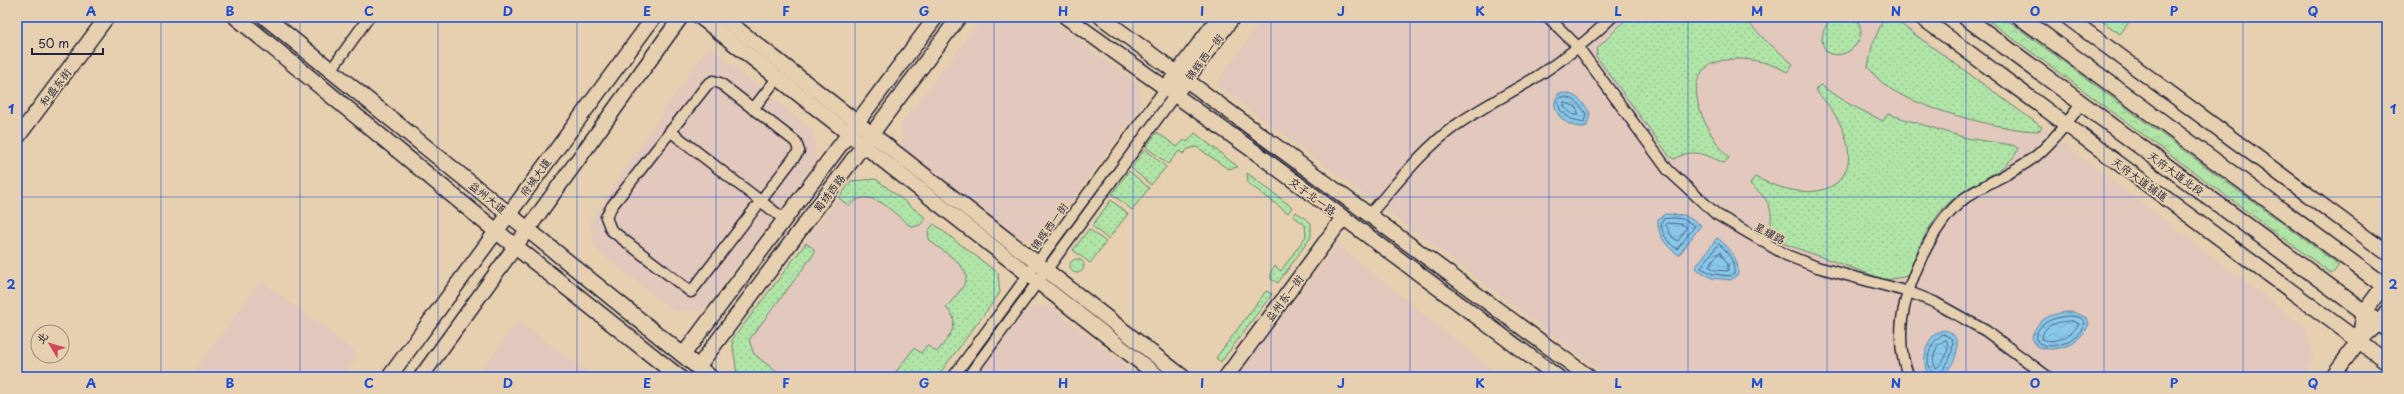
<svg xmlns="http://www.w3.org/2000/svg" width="2404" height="394" viewBox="0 0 2404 394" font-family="'Playpen Sans','LXGW WenKai TC',sans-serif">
	<defs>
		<pattern id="grass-dots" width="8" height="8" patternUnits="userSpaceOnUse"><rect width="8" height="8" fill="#b0e5a7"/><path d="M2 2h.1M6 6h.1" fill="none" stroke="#97c491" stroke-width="1.8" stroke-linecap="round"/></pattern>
		<pattern id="forest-crowns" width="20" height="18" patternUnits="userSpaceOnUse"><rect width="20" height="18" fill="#b0e5a7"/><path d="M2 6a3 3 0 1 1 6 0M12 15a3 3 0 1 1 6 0" fill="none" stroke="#97c491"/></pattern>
		<pattern id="water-waves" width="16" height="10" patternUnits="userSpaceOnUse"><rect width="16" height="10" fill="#89c8ea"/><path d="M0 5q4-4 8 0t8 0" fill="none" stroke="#76acca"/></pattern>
	</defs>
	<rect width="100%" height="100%" fill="#e6d0af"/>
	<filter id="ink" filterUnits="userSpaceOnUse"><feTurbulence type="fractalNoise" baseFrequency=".025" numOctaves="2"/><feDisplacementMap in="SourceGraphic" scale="8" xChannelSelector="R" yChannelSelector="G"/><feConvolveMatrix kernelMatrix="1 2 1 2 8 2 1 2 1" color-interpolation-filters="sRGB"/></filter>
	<g filter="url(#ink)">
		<g fill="#e2c8bd">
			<polygon points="984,17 1046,17 1139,85 1140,107 1044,237 1022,240 902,147 901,124"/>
			<polygon points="1264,17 1897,17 2306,328 2313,360 2301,377 1609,377 1216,84"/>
			<polygon points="708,46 812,130 817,160 703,311 674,311 596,249 590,222"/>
			<polygon points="876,179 998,273 1000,293 937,377 740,377 737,374 732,340 851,181"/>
			<polygon points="1338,245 1479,359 1500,377 1234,377"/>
			<polygon points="261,281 359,354 342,377 190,377"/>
			<polygon points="1048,305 1140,377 976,377 1027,310"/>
			<polygon points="518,321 593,377 476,377"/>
		</g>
		<g fill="url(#grass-dots)" stroke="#698471">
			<path d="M 1628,17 L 1743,17 L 1765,40 L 1793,64 L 1787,72 C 1772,63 1754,59 1737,59 C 1668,60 1702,129 1729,158 L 1724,163 C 1706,155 1693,147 1675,159 L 1670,157 L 1596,56 L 1597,49 Z"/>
			<path d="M 1833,17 L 1855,17 C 1872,35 1849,62 1828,53 C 1817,41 1823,27 1833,17 Z"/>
			<path d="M 1884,17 L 1891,17 L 2042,127 L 2039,131 C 2004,131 1912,107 1885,85 C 1878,80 1873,73 1868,67 L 1872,46 Z"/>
			<path d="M 1820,85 L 1851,105 L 1883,121 L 1888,114 L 1966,138 L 2012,145 L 2018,148 C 2013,169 1968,185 1952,200 C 1930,219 1917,249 1908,276 L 1886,280 L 1771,239 C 1768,233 1771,228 1771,221 C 1773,204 1762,194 1750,184 L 1755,177 C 1844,221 1881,158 1815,90 Z"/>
			<polygon points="1157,132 1177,147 1184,140 1187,142 1195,133 1238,167 1228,169 1197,147 1188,149 1183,154 1179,151 1168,164 1146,147"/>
			<polygon points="1145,149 1166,167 1151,185 1131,168"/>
			<polygon points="1129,171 1149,188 1132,210 1112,194"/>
			<polygon points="1247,173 1292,207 1288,213 1248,183"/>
			<path d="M 876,179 L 926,218 L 920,225 L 913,227 L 909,225 C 891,211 869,184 849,206 L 839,198 L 851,181 Z"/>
			<polygon points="1111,200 1128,214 1108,239 1092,226"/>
			<polygon points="1296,212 1311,223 1311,237 1278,283 1271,279 1271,271 1275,266 1281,271 1306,236 1305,225 1293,216"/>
			<path d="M 934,224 L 998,273 L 1000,293 L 937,377 L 892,377 L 914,348 L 921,353 L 927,345 L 937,352 C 947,339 964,322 946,308 C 952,300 961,291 965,282 C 973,266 938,250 929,239 L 928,231 Z"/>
			<polygon points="1089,229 1106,242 1090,263 1073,250"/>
			<polygon points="806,243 814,249 814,254 749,340 754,354 783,377 740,377 737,374 732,340"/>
			<circle cx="1077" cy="266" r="7"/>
			<polygon points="1266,291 1272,294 1221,362 1216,358"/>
		</g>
		<g fill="url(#forest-crowns)" stroke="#698471">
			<polygon points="1984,17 2003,17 2339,265 2332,274"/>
			<polygon points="2096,17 2133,17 2120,34"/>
		</g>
		<g fill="url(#water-waves)" stroke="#6086a4">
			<path d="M 1559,93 C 1574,92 1583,101 1590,113 L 1587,126 C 1573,132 1544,112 1559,93 Z"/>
			<path d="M 1665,214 L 1684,215 L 1701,225 L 1679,255 C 1666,247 1657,235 1658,219 Z"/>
			<path d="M 1717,238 C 1729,246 1739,259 1738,274 L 1731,280 L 1712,278 L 1695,268 Z"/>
			<path d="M 2073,312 L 2087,318 L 2089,324 C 2081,343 2056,355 2036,346 L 2032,338 C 2036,318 2054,312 2073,312 Z"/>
			<path d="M 1944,330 C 1969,334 1954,377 1934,377 L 1926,370 C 1922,357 1927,333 1944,330 Z"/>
		</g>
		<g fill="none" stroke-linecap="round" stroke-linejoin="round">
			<g stroke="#4b6481" stroke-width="1">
				<path d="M 1562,97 C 1575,97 1580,105 1586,114 L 1584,122 L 1571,119 L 1560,110 L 1558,101 Z"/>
				<polygon points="1564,102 1576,107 1579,115 1573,115 1565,108"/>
				<path d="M 1674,218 L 1683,219 L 1695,226 L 1677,249 C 1669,244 1657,229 1663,219 Z"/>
				<polygon points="1668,223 1681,224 1687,227 1678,241 1672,237 1666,225"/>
				<path d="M 1719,244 C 1727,251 1735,261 1734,273 L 1731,276 L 1713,274 L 1701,268 Z"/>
				<polygon points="1720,252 1728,265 1728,271 1715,270 1709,266"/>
				<path d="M 2072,316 L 2081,318 L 2085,323 C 2080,339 2051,354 2037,341 C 2033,322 2058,316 2072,316 Z"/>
				<path d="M 2072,321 L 2079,324 C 2072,336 2055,344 2042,339 C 2042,324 2061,321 2072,321 Z"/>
				<path d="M 1944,334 L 1952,339 C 1955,352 1947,368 1936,376 C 1935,374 1931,371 1930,368 C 1924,357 1933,338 1944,334 Z"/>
				<path d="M 1946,340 C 1952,347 1944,364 1936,368 C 1930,360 1936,342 1946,340 Z"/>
			</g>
			<g stroke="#22223b" stroke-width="13">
				<g id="street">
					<polyline points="1548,17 1578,47 1668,170 1716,214 1786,255 1817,267 1909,292 1934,302 1986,331 2048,377"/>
					<polyline points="331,70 369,17"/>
					<polygon points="713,81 720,83 796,142 799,151 691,292 611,230 606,217 612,206 707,85"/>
					<polyline points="753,109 778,77"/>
					<polyline points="670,131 785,220"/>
					<path d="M 1368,216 C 1396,185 1421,151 1455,126 C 1480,108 1507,95 1533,79 C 1561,61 1588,41 1612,17"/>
					<polyline points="953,377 1165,89"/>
					<polyline points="968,377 1174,96"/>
					<path d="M 1909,377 C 1904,365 1901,351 1901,338 C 1900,295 1930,225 1965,198 C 1987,182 2014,173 2036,156 C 2054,141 2068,121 2082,103"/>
				</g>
			</g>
			<g stroke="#22223b" stroke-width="17">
				<g id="secondary">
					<polyline points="700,17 1159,377"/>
					<polyline points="722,17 1183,377"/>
					<polyline points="1066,17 1255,152 1558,377"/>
					<polyline points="1101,17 1589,377"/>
					<polyline points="1921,17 2387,362"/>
					<polyline points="2067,17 2387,253"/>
					<polyline points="1165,89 1219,17"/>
					<polyline points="1174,96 1233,17"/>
					<polyline points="17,138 107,17"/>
					<polyline points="2359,341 2364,312 2387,281"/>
					<polyline points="683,355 936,17"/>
					<polyline points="698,367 959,17"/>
					<polyline points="389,377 654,17"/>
					<polyline points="421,377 681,17"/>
					<polyline points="1226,377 1343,218"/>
					<polyline points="2332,377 2359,341 2379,323 2387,312"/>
				</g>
			</g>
			<g stroke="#22223b" stroke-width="18">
				<g id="primary">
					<polyline points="236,17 496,231 679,377"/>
					<polyline points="265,17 710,377"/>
					<polyline points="1965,17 2387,329"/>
					<polyline points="2020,17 2387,288"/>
				</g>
			</g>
			<use href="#street" stroke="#e6d0af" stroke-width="10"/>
			<use href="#secondary" stroke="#e6d0af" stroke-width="14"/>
			<use href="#primary" stroke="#e6d0af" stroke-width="15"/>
		</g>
	</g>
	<path fill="none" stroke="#1d4ed8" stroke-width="1" stroke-opacity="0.55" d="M 161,17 L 161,377M 300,17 L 300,377M 438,17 L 438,377M 577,17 L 577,377M 716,17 L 716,377M 855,17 L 855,377M 994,17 L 994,377M 1133,17 L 1133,377M 1271,17 L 1271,377M 1410,17 L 1410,377M 1549,17 L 1549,377M 1688,17 L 1688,377M 1827,17 L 1827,377M 1966,17 L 1966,377M 2104,17 L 2104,377M 2243,17 L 2243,377M 17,197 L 2387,197"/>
	<g text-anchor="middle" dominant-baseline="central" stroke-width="3.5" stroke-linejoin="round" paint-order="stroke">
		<g font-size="11" fill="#22223b" stroke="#e6d0af">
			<text transform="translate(1204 57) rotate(-53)">锦辉西一街</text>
			<text transform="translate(55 87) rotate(-53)">和盛东街</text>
			<text transform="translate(2176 173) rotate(36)">天府大道北段</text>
			<text transform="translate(535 177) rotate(-54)">府城大道</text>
			<text transform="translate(2140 179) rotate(36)">天府大道辅道</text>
			<text transform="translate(829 193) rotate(-53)">蜀绣西路</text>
			<text transform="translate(1313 196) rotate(37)">交子北一路</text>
			<text transform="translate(488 197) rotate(39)">益州大道</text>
			<text transform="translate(1049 226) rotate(-54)">锦晖西一街</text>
			<text transform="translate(1770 233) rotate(28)">星耀路</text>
			<text transform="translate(1284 298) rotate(-53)">益州东一街</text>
		</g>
	</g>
	<rect width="2404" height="394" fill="none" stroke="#e6d0af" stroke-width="44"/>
	<g transform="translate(50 344) rotate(308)"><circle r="19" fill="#e6d0af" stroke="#988a81"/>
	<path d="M0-3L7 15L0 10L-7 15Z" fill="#d1495b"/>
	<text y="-6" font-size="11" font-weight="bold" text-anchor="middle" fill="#22223b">北</text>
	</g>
	<path d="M32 48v6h71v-6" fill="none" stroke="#22223b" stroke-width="2"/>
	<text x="38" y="48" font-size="12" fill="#22223b" stroke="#e6d0af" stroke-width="3" paint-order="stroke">50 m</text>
	<rect x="22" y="22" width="2360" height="350" fill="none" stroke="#1d4ed8" stroke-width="1.5"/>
	<g font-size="13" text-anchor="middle" font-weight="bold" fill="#1d4ed8">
		<text x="91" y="16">A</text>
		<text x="230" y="16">B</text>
		<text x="369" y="16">C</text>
		<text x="508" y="16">D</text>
		<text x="647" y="16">E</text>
		<text x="786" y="16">F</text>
		<text x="924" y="16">G</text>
		<text x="1063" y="16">H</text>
		<text x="1202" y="16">I</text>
		<text x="1341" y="16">J</text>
		<text x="1480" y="16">K</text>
		<text x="1618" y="16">L</text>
		<text x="1757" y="16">M</text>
		<text x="1896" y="16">N</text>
		<text x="2035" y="16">O</text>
		<text x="2174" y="16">P</text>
		<text x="2313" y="16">Q</text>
		<text x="11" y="114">1</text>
		<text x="2393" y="114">1</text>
		<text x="11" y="289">2</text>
		<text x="2393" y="289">2</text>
		<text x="91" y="388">A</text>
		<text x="230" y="388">B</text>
		<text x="369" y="388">C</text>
		<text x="508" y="388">D</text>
		<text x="647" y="388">E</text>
		<text x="786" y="388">F</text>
		<text x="924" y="388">G</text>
		<text x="1063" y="388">H</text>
		<text x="1202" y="388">I</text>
		<text x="1341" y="388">J</text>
		<text x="1480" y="388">K</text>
		<text x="1618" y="388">L</text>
		<text x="1757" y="388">M</text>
		<text x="1896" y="388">N</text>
		<text x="2035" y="388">O</text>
		<text x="2174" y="388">P</text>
		<text x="2313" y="388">Q</text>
	</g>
</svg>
